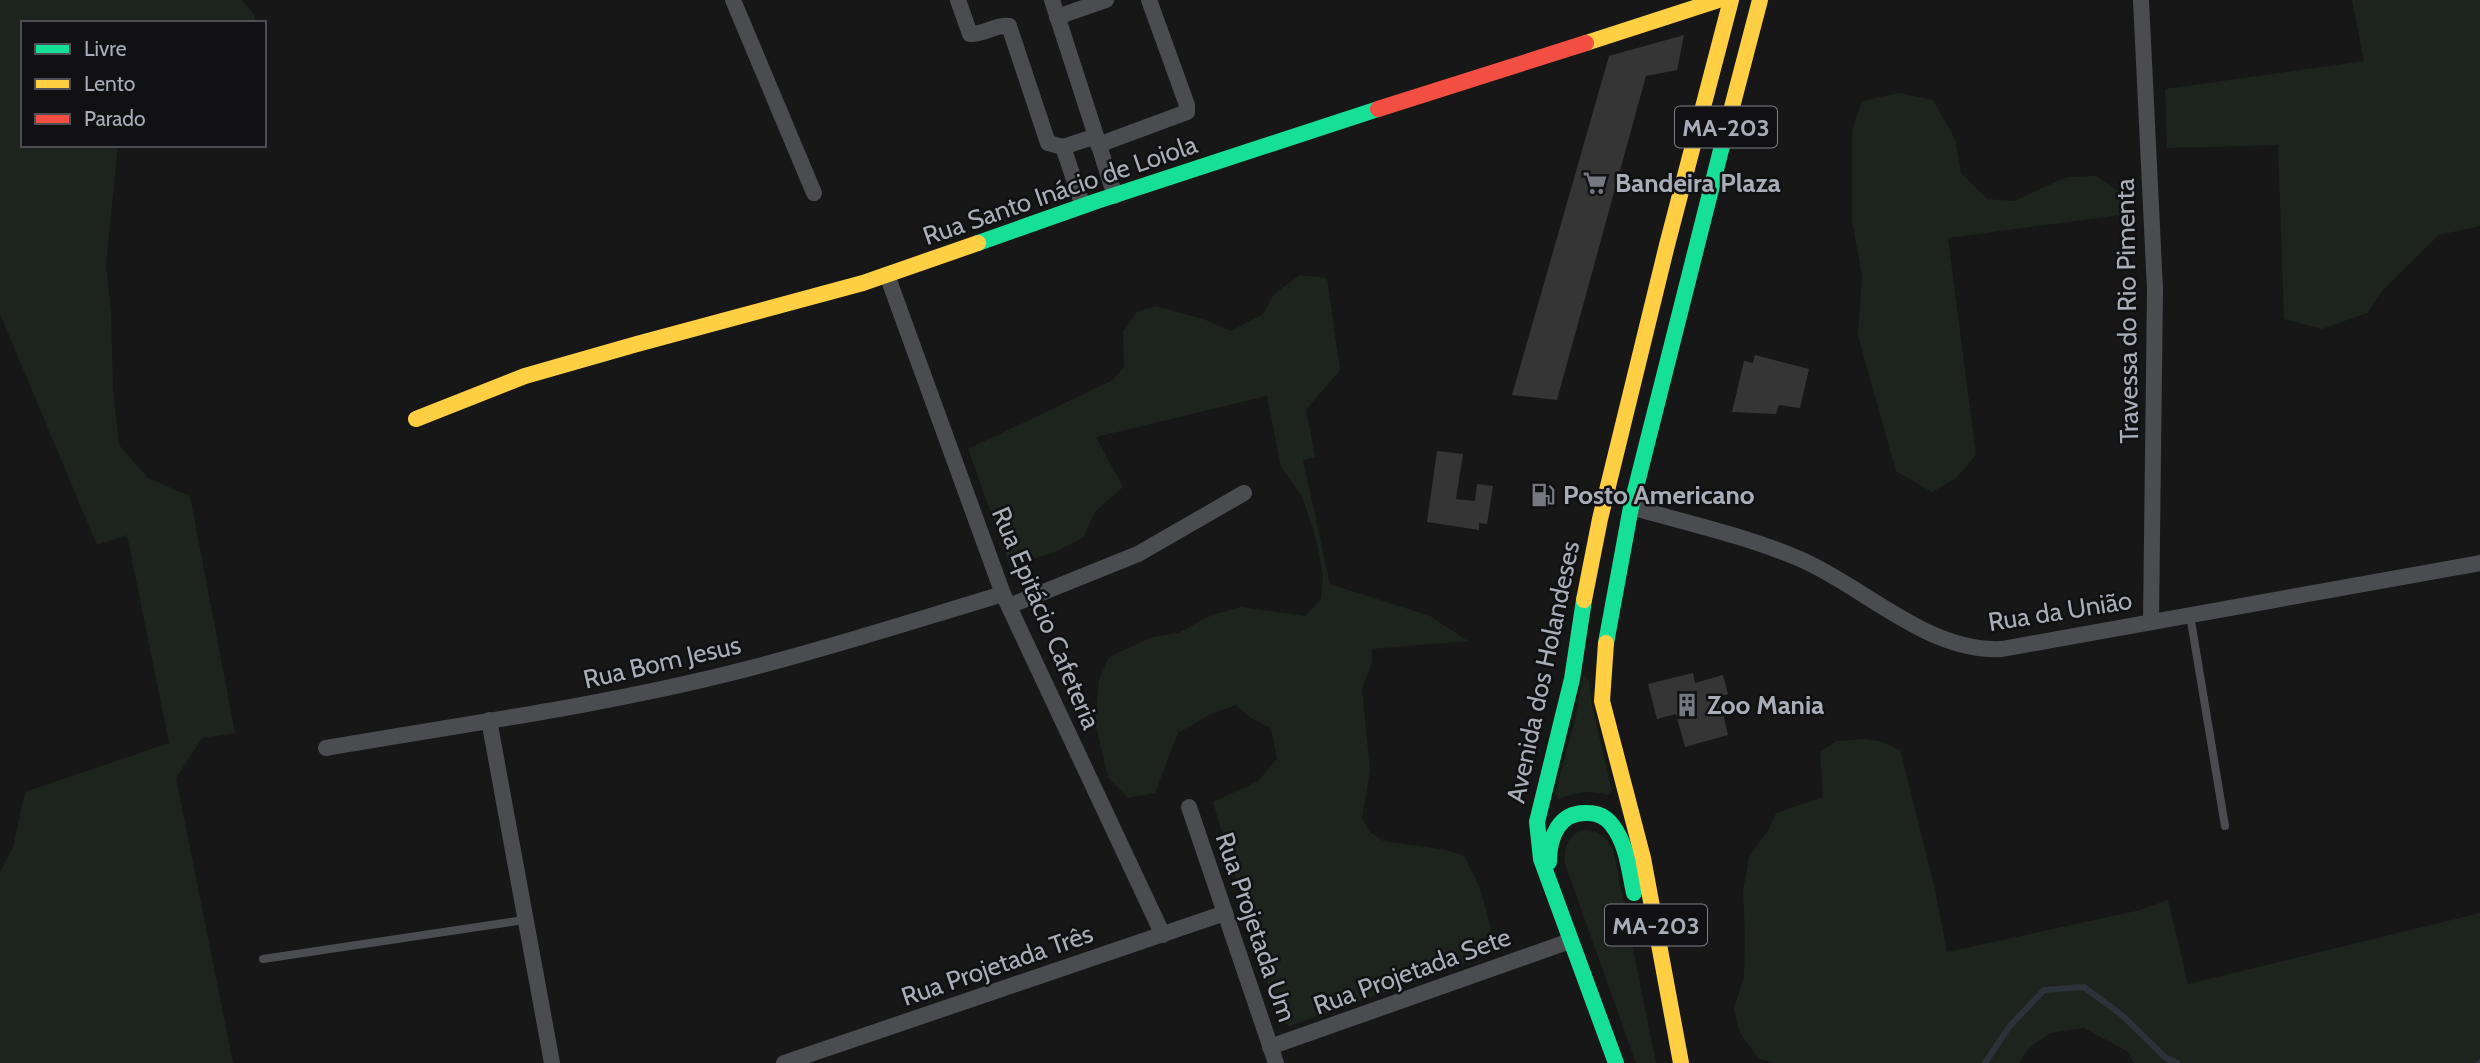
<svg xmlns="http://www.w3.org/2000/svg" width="2480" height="1063" viewBox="0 0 2480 1063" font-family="Cabin,sans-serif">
	<rect width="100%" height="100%" fill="#171717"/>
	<g fill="#1d241e">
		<polygon points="0,0 241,0 254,14 256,23 23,23 23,145 118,145 106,265 111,312 113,389 119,445 148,478 190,496 235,733 202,738 176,778 233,1063 0,1063 0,872 13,847 25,792 169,743 127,535 97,545 0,314"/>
		<polygon points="2352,0 2480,0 2480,226 2439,235 2382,291 2367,313 2322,329 2284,319 2278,145 2167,148 2165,89 2364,61"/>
		<polygon points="1899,93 1933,100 1955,139 1961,173 1987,199 2014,201 2067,177 2096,176 2125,196 2128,214 1948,238 1976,455 1956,478 1932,492 1896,471 1858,336 1862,276 1852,221 1852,131 1862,101"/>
		<polygon points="1300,275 1327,278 1340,370 1306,410 1315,457 1303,460 1330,584 1430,616 1468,641 1372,649 1372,662 1362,689 1370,770 1362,818 1369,831 1383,841 1446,850 1464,856 1480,888 1492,933 1470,962 1290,1026 1281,1021 1277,1015 1213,802 1258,781 1277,759 1271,728 1251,718 1236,705 1211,714 1178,733 1155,793 1128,798 1108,777 1095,723 1099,679 1109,657 1152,637 1178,633 1212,615 1241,607 1305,616 1321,599 1323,576 1316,539 1302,496 1281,467 1267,396 1096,437 1123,487 1094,513 1084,537 1055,552 1010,566 968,449 1113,380 1124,366 1123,332 1137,312 1155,306 1203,319 1231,331 1263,314 1274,294"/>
		<path d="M 1583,674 L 1589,681 L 1592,706 L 1612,791 L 1607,795 C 1589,789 1576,793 1558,799 L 1555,794 L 1576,716 Z"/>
		<polygon points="1864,739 1880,741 1900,750 1936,894 1947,952 2136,911 2168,900 2188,984 2480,913 2480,1063 2134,1063 2127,1051 2084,1028 2050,1033 2028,1049 2019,1063 1773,1063 1758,1058 1740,1033 1734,1009 1744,976 1745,936 1743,890 1749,857 1769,829 1776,813 1823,797 1820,752 1837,741"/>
		<path d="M 1582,830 C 1596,829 1606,836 1613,849 L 1656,1063 L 1636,1063 L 1565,864 C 1563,850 1567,836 1582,830 Z"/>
	</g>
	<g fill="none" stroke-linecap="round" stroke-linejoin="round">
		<g stroke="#2a323a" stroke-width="6">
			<polyline points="1985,1063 2009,1027 2044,990 2084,987 2123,1016 2166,1058 2177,1063"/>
			<polyline points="2479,1063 2480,1062"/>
		</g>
	</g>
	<g fill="#353536">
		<polygon points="1684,35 1677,70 1646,76 1557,400 1512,395 1609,56"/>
		<polygon points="1755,355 1809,369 1800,408 1779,405 1776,414 1732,412 1744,361 1753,363"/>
		<polygon points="1437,451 1463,454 1456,499 1475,501 1477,484 1493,486 1487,524 1479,523 1479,530 1427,522"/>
		<polygon points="1693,673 1695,683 1723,675 1728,694 1719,697 1728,735 1685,747 1676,714 1657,719 1648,684"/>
	</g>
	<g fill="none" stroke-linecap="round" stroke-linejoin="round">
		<g stroke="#4b4c50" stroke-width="8">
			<polyline points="2190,615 2225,826"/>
			<polyline points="263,959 524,920"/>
		</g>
		<g stroke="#4b4c50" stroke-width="16">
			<polyline points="733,0 814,193"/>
			<path d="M 958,0 L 970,34 C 984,35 996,24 1009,26 L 1048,143 L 1063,147"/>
			<polyline points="1052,0 1096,136"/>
			<polyline points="2141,0 2155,289 2151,621"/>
			<polyline points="1057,17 1106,0"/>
			<polyline points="1098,145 1187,112 1187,105 1149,0"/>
			<polyline points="1083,206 1063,147 1096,136 1115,196"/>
			<polyline points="887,275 1003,594 1163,935"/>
			<path d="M 1631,507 C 1687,523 1746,536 1800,559 C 1865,587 1928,653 2002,649 L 2480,563"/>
			<polyline points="1009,606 1138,554 1244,493"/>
			<polyline points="489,720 552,1063"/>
			<path d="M 326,748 C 465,724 606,705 743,670 C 830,648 916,620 1003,594"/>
			<polyline points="1189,807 1276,1063"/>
			<polyline points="1270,1047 1570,941"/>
			<polyline points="784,1063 1225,913"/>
		</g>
		<g stroke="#16e098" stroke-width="16">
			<polyline points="978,243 1097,201 1378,109"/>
			<polyline points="1584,600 1572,679 1537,822 1541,859 1616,1063"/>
			<polyline points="1606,643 1631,507 1726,130"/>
			<path d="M 1549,862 C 1549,837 1559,811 1588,813 C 1598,813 1606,817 1612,825 C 1627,844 1629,870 1634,893"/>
		</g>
		<g stroke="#ffcf43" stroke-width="16">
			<polyline points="1586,43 1719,0"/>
			<polyline points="1726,130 1760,0"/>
			<polyline points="416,419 525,376 637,344 863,283 978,243"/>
			<polyline points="1584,600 1600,519 1667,245 1731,0"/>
			<polyline points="1606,643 1602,701 1643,858 1681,1063"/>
		</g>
		<polyline stroke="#f24e42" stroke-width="16" points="1378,109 1586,43"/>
	</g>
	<defs>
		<g id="supermarket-bare" transform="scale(1.89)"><path d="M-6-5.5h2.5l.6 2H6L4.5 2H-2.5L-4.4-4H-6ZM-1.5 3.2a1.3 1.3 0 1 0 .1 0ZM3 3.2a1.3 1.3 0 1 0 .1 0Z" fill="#757880" stroke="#111113" stroke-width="2.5" paint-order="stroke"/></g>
		<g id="fuel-bare" transform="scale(1.89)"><path d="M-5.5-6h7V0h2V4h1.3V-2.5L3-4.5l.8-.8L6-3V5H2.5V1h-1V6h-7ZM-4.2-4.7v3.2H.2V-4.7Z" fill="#757880" stroke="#111113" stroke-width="2.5" paint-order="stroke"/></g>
		<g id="building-bare" transform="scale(1.89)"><path d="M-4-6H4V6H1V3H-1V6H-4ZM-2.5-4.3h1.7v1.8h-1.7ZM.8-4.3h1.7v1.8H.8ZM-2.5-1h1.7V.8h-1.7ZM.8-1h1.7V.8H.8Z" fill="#757880" stroke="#111113" stroke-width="2.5" paint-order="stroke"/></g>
	</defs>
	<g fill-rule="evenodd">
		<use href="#supermarket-bare" x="1595" y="183"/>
		<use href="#fuel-bare" x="1543" y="495"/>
		<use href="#building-bare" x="1687" y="705"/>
	</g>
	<g text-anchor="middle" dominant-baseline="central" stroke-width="5" stroke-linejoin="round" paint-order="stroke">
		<g fill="#111113" stroke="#7b7e86" stroke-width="2">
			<rect x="1675" y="106.5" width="102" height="41" rx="5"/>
			<rect x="1605" y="904.5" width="102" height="41" rx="5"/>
		</g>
		<g font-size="24" font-weight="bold" fill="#a8adb8">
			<text x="1726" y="127">MA-203</text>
			<text x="1656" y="925">MA-203</text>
		</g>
		<g font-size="26" font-weight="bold" fill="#a8adb8" stroke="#111113" text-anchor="start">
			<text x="1615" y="183">Bandeira Plaza</text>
			<text x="1563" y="495">Posto Americano</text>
			<text x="1707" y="705">Zoo Mania</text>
		</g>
		<g font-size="26" fill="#a8adb8" stroke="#111113">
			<text transform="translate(1060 190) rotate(-19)">Rua Santo Inácio de Loiola</text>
			<text transform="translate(2127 311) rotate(-91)">Travessa do Rio Pimenta</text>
			<text transform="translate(2060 611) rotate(-9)">Rua da União</text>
			<text transform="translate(1046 618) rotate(67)">Rua Epitácio Cafeteria</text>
			<text transform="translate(662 662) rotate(-13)">Rua Bom Jesus</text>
			<text transform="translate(1543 672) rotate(-78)">Avenida dos Holandeses</text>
			<text transform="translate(1256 927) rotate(71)">Rua Projetada Um</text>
			<text transform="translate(997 965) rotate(-19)">Rua Projetada Três</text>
			<text transform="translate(1412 971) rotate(-20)">Rua Projetada Sete</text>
		</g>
	</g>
	<rect x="21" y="21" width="245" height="126" fill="#111113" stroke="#4d4f55" stroke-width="2"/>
	<rect x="35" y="44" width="35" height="10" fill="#16e098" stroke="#4d4f55" stroke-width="2"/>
	<text x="84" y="56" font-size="21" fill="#a8adb8">Livre</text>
	<rect x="35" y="79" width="35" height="10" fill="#ffcf43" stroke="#4d4f55" stroke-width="2"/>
	<text x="84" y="91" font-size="21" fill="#a8adb8">Lento</text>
	<rect x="35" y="114" width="35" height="10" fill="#f24e42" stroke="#4d4f55" stroke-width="2"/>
	<text x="84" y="126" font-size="21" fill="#a8adb8">Parado</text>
</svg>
